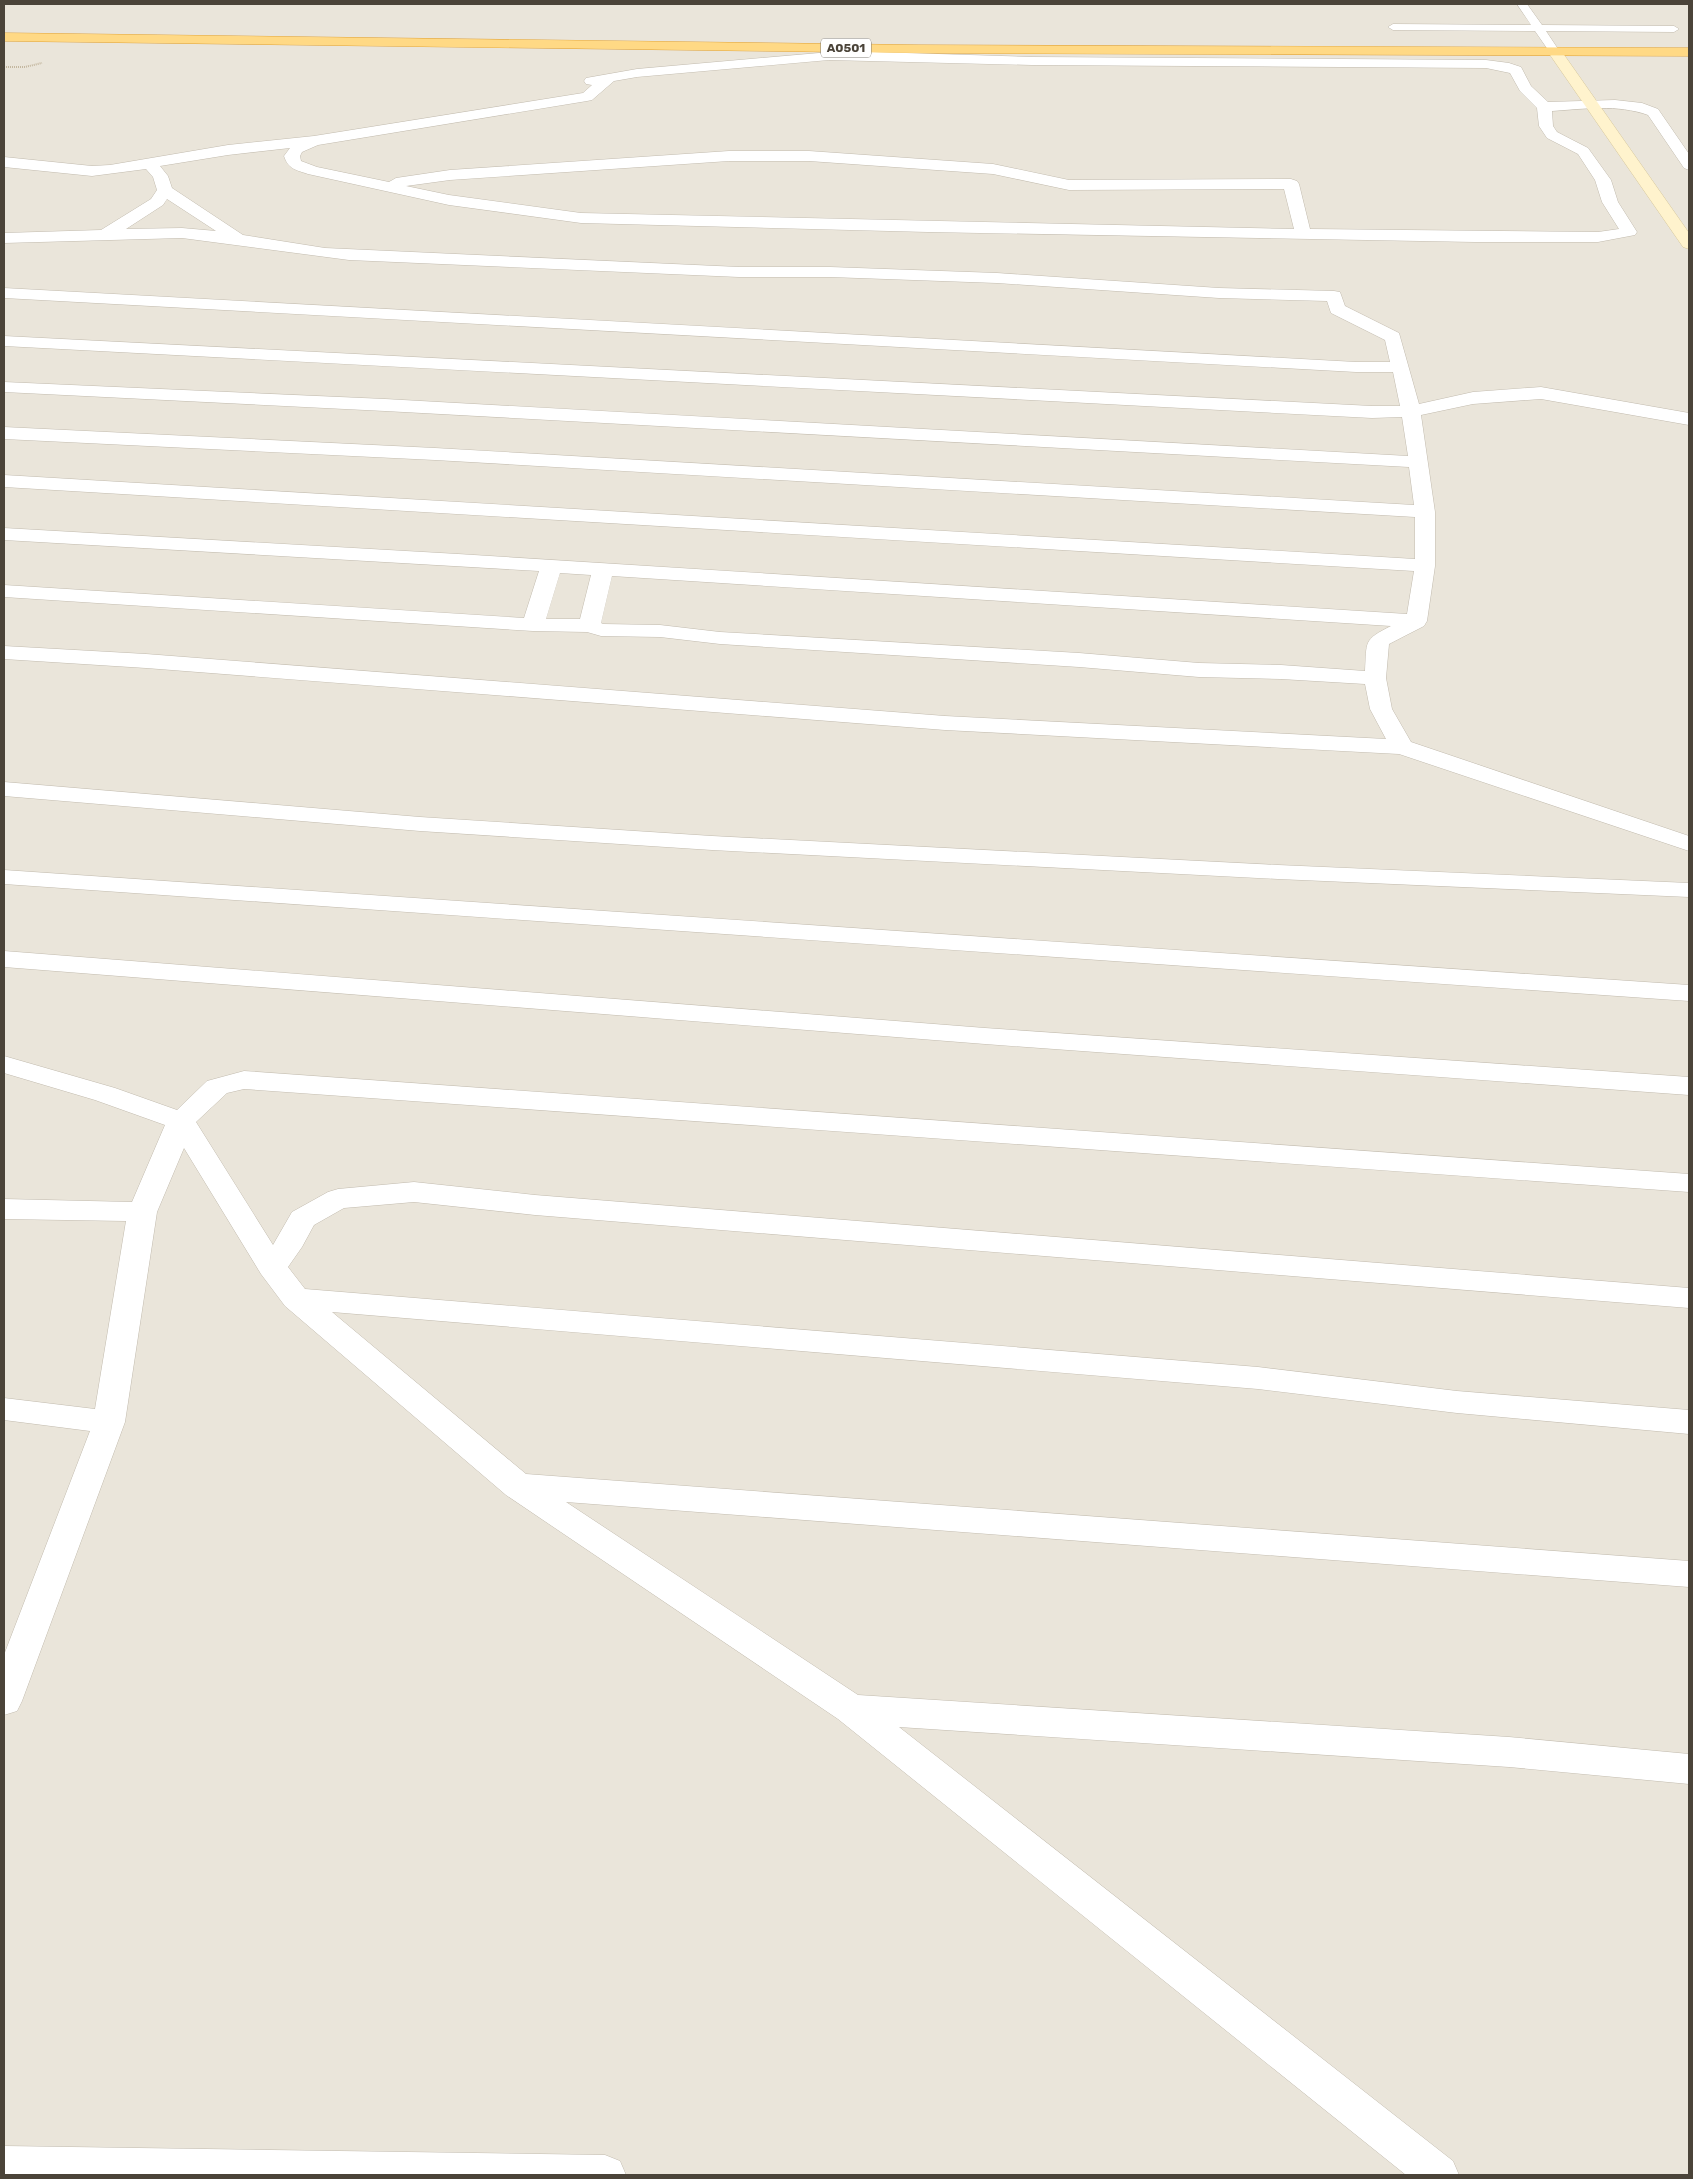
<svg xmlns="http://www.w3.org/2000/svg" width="1693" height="2179" viewBox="0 0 1693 2179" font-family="Rubik,sans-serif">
	<rect width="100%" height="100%" fill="#f6f3ec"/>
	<rect fill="#eae5da" x="4" y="4" width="1685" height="2171"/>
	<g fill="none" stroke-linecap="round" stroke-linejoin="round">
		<g stroke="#c2bbae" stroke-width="1">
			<polygon id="service" points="1517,4 1527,4 1542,25 1674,26 1679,29 1674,32 1546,31 1560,52 1555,55 1551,54 1535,31 1393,30 1388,27 1393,24 1531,25"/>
		</g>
		<g stroke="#c2bbae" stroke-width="1">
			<g id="minor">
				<path d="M 842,51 L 1032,57 L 1486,60 L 1509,63 L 1521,67 L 1531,86 L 1548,102 L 1615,100 L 1642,103 L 1658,109 L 1689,154 L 1689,170 L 1684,168 L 1648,115 C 1617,104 1584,109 1552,111 L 1553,126 L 1557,132 L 1588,148 L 1611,180 L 1618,202 L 1637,232 L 1635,235 L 1598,242 L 1475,242 L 928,232 L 581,223 L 449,205 L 308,174 C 296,170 288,169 284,156 L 290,148 L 228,155 L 160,166 L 168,176 L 172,188 L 243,235 L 325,248 L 739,267 L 830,267 L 997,273 L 1219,288 L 1334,291 L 1340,292 L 1345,306 L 1399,333 L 1419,404 L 1473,392 L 1541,387 L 1689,413 L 1689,425 L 1541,399 L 1473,404 L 1421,415 L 1435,512 L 1435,566 L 1427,621 L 1424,626 L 1389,644 L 1386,678 L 1392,709 L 1411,742 L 1689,836 L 1689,851 L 1399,754 L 945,730 L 146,668 L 4,659 L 4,646 L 146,654 L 945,716 L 1386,739 L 1370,709 L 1365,684 L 1281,679 L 1199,677 L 1079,667 L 720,644 L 660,637 L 601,636 L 587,632 L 533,631 L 4,597 L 4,585 L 524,618 L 539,571 L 4,540 L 4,528 L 458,554 L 1407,614 L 1414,571 L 4,487 L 4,475 L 1415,559 L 1415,517 L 435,460 L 4,439 L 4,427 L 435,448 L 1414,505 L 1409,467 L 385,411 L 4,392 L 4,382 L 385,399 L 1408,456 L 1402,417 L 1372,418 L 4,346 L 4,336 L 1372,406 L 1400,406 L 1393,372 L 1356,372 L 4,298 L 4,288 L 1356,362 L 1390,362 L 1385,340 L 1331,313 L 1327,301 L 1219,298 L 997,283 L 830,277 L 739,277 L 349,260 L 182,238 L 4,243 L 4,233 L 101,230 L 151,199 L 157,190 L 153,177 L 146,169 L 92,176 L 4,167 L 4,157 L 92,166 L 110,165 L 228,145 L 314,136 L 583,93 L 592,85 L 586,84 L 584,81 L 586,78 L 637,69 ZM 829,60 L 1032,65 L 1486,68 L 1510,73 L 1520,91 L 1537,108 L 1539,126 L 1547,138 L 1578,154 L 1595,180 L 1602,202 L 1619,229 L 1598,232 L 1310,229 L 1299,184 L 1297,181 L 1291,179 L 1069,180 L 993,164 L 809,151 L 729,151 L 450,170 L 396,178 L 389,182 L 317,167 L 301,161 L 300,156 L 302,152 L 318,145 L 587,101 L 592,100 L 614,81 L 637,77 ZM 729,161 L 809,161 L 993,174 L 1069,190 L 1284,189 L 1294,229 L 581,213 L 449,195 L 406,186 L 450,180 ZM 167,199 L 216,231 L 182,228 L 126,229 L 163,205 ZM 560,573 L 591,575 L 580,619 L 546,619 ZM 612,576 L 1391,626 C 1363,640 1367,641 1365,671 L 1281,665 L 1199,663 L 1079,653 L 720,632 L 660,625 L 603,624 L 601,623 Z"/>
				<polygon points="4,782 420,817 712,836 1278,865 1689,883 1689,897 1278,879 712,850 420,831 4,796"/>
				<polygon points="4,870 1689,985 1689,1001 4,884"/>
				<polygon points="4,951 985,1028 1689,1077 1689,1095 985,1044 4,967"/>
				<polygon points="4,1056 115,1088 177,1110 207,1081 244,1071 1689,1174 1689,1192 244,1089 227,1093 196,1122 273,1245 292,1212 328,1192 338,1189 414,1182 535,1195 1689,1288 1689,1308 535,1215 414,1202 344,1208 314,1225 302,1247 288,1267 305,1289 1258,1367 1457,1391 1689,1410 1689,1434 1457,1413 1258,1389 332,1312 526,1474 1689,1561 1689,1587 566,1502 858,1695 1509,1737 1689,1754 1689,1784 1509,1767 899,1727 1453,2161 1459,2175 1406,2175 838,1719 506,1495 285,1306 261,1274 184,1148 157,1212 125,1422 22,1701 17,1711 4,1715 4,1655 90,1431 4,1420 4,1398 95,1409 126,1221 4,1219 4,1199 132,1202 165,1125 95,1100 4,1073"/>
				<polygon points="4,2146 605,2155 620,2161 626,2175 4,2175"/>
			</g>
		</g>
		<g stroke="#d6c79b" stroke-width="1">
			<polygon id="secondary" points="1555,48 1560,49 1689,233 1689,249 1683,247 1548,52"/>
		</g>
		<g stroke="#e0a43c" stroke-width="1">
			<polygon id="trunk" points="4,33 918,45 1689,48 1689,56 918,53 4,41"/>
		</g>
		<polyline stroke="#c4b79f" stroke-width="2" stroke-dasharray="1 1" stroke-linecap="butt" points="4,67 25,67 42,63"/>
		<use href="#service" fill="#fff" fill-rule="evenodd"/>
		<use href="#minor" fill="#fff" fill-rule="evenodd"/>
		<use href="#secondary" fill="#fff3cd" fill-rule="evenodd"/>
		<use href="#trunk" fill="#ffd985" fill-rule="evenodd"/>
	</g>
	<g text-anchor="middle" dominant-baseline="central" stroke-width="4.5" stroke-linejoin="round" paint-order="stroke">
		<rect fill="#fff" stroke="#817c74" stroke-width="1" x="821" y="38.5" width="50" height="19" rx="4"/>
		<g font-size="12" font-weight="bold" fill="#4b4439">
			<text x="846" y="48">A0501</text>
		</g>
	</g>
	<rect width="1693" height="2179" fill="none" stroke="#4b4439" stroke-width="10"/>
</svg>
